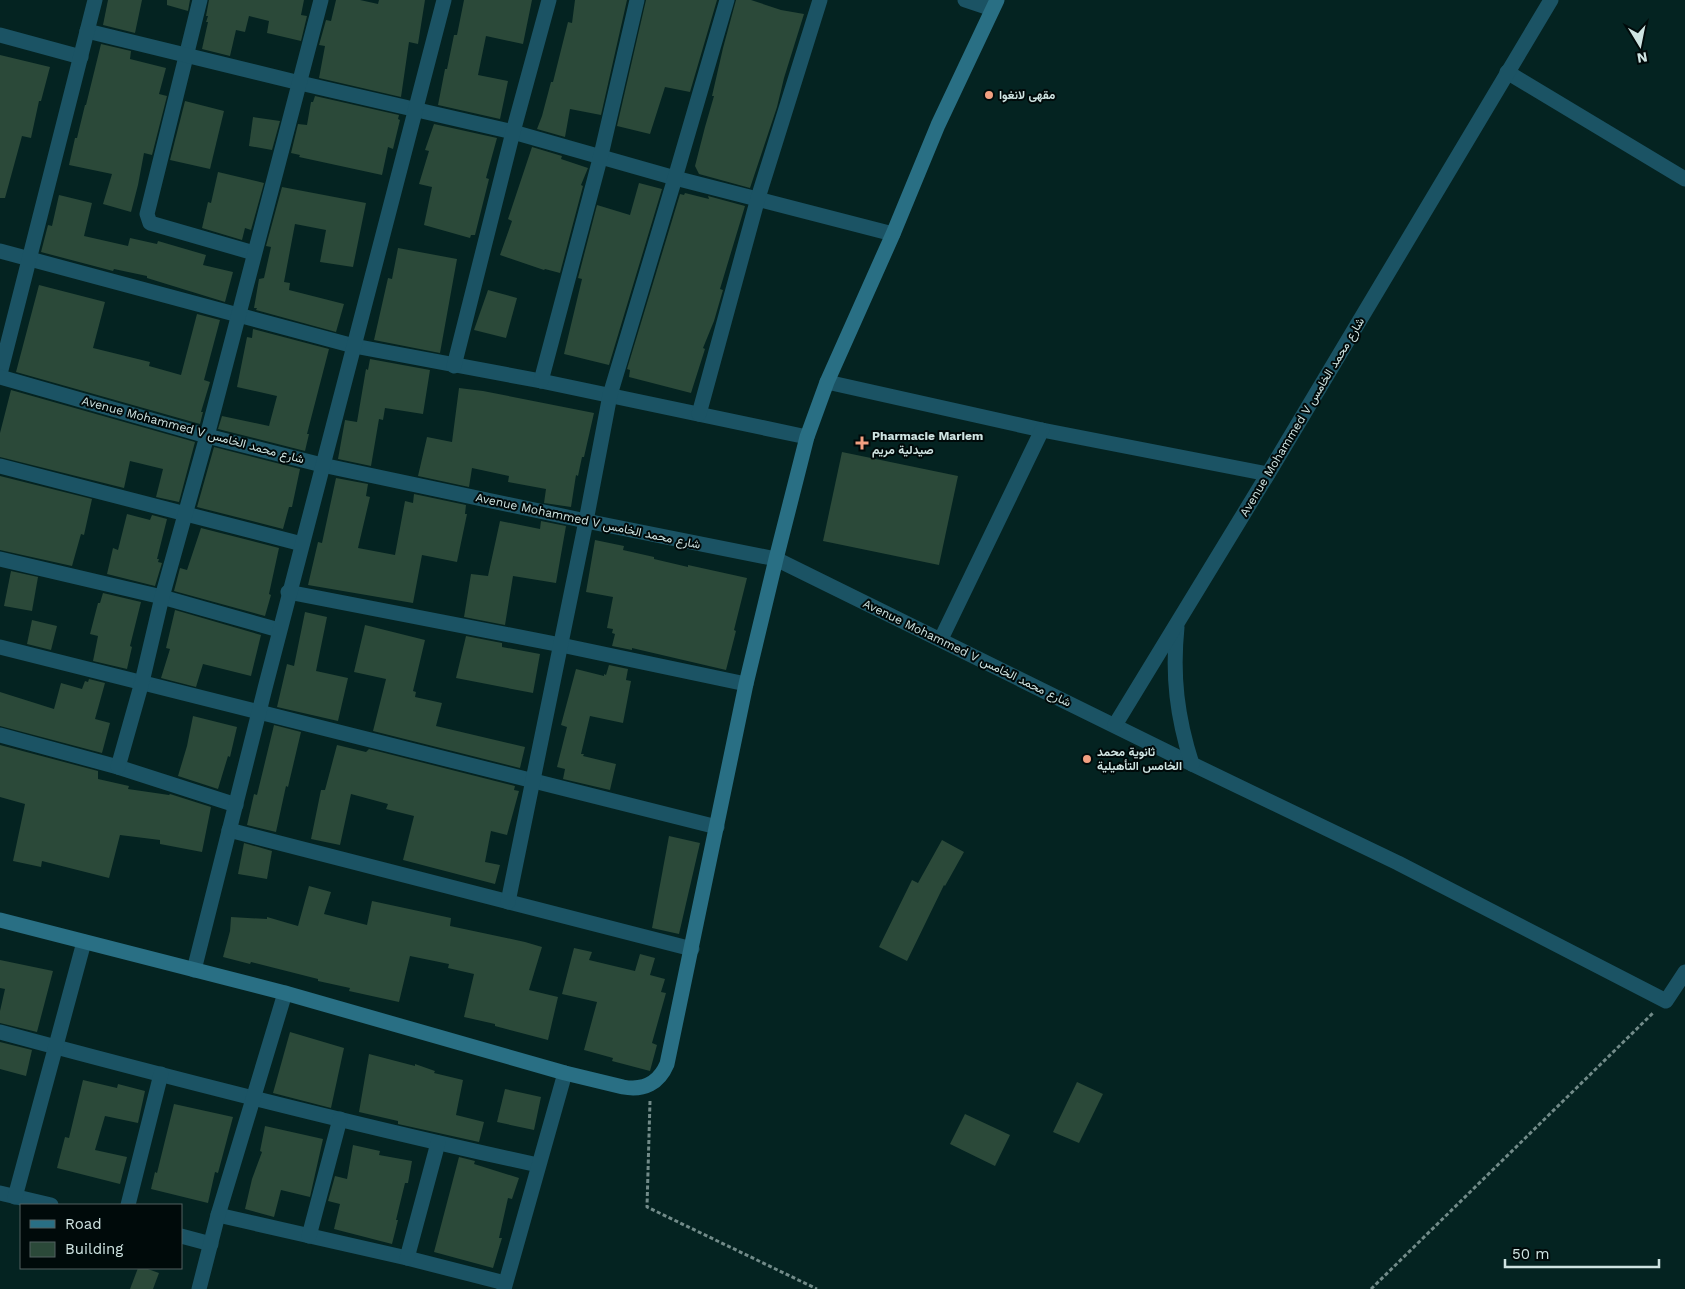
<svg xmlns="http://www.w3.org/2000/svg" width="1685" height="1289" viewBox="0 0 1685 1289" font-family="'Work Sans',Vazirmatn,sans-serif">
	<rect width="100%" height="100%" fill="#042321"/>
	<g fill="#2b4939">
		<polygon points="108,0 142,0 135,33 103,25"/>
		<polygon points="167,0 190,0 188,11 167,5"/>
		<polygon points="209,0 304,0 301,15 307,16 301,41 267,33 269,21 249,16 245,32 236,30 230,56 202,49 208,22 206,22 208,16 206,16"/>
		<polygon points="336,0 360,0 378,4 379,0 425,0 418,44 409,42 401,97 319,78 325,46 319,45 326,20 331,21"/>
		<polygon points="464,0 532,0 523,44 486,36 478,75 508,81 500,119 438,105 445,69 447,69 454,35 457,35"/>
		<polygon points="575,0 627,0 601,115 570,109 565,137 537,129 542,116 551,82 553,82 568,22 572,23"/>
		<polygon points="646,0 717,0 690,92 665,87 650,134 617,126"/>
		<polygon points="736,0 751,0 781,10 804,14 784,78 777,107 750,188 699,174 695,166 705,127 714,96 712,96 723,48"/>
		<polygon points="101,44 131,51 130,59 166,68 159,94 167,96 152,155 144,153 138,185 131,212 103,204 112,174 69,165 75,138 77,138 85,105 86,105"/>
		<polygon points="0,55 50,67 41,101 39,101 31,138 22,136 5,198 0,198"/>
		<polygon points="315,96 399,115 398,119 400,120 393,149 388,147 382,175 299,157 300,155 291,153 298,124 307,125 311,102 313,102"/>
		<polygon points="185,101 224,111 210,169 170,160"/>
		<polygon points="253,117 280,121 272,150 249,146"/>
		<polygon points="434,124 497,138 486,178 489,179 475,235 471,235 470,238 424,225 432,187 419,184 429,151 425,150"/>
		<polygon points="532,147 562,156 561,159 588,168 581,185 583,186 560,273 545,269 544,270 500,255 512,221 508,219"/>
		<polygon points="218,172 264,183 251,230 245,228 242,240 202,228 208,202 211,203"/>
		<polygon points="639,183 662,189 609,365 564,354 582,279 578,278 597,205 630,215"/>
		<polygon points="282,187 366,203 353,267 320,262 326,230 295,224 284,282 290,283 289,290 344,304 336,332 256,310 257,308 254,308 259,279 264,278 271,247 266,246"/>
		<polygon points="685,193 709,199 708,196 745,206 720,289 723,290 714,321 703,348 705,349 691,393 629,377 630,370 627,369 680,194 684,195"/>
		<polygon points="59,195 92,203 84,236 128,246 130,238 157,244 158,241 206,255 203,265 233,272 225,302 147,278 147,276 114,269 113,271 41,252 48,225 52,226"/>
		<polygon points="398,248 457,259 440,353 374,340 388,278 392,279"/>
		<polygon points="39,285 105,302 93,348 150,362 149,366 181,375 197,314 220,320 204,380 210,382 201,412 203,412 200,424 16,372"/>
		<polygon points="488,290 517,298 506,338 474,330"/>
		<polygon points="253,329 329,349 307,434 309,434 305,451 218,429 222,416 269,426 277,396 237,387 247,337 252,338"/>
		<polygon points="370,359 430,370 423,414 385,408 383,420 379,419 371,466 338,459 345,420 357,422 366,369 368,370"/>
		<polygon points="459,388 483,391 594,413 584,457 582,457 578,476 576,475 571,507 544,503 546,489 508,482 509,476 472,468 469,487 418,476 427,437 452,442"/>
		<polygon points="11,390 195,442 179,502 156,497 163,469 130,461 124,488 0,457 0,433"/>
		<polygon points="214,447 300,469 292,507 289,507 283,529 197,507"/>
		<polygon points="842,452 958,476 939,565 823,541"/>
		<polygon points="0,476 92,499 84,535 81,534 72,566 0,550"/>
		<polygon points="336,478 368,484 366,496 370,497 358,548 395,555 405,501 413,503 414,494 466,505 465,514 467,514 457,562 422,555 413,603 308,585 318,542 322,543"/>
		<polygon points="127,514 150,520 152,515 167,519 157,559 159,559 158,562 162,563 155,586 107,574 113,548 118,550"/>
		<polygon points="500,521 540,529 541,521 566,526 556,583 513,576 505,625 464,617 471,574 488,576"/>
		<polygon points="201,528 279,548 269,594 271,595 265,616 174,591 180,568 187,570"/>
		<polygon points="595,540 624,546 623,550 654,557 654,559 688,567 688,565 747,578 734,630 736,631 726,670 632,648 632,650 612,646 615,634 612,633 613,629 607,628 613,597 586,592"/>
		<polygon points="11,571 38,577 32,611 4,606"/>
		<polygon points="103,593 141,602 130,646 132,647 127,669 93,661 98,636 90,634 98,603 100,603"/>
		<polygon points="175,610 261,635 251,676 203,664 196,687 161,678 170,649 166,648"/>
		<polygon points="305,612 327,617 316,671 348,678 338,721 277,707 287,664 294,666"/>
		<polygon points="32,620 57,626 51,650 27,644"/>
		<polygon points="365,625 425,640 413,691 416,692 415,697 442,703 436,726 525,747 520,768 373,731 386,679 354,672"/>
		<polygon points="466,636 502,643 502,647 540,654 533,693 456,678"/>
		<polygon points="609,665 628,669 626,680 631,681 623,723 590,716 581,754 584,754 583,756 616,764 610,790 563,779 565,769 557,767 567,727 561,725 576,669 604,676 604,674 606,675"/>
		<polygon points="89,679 105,683 95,719 110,723 102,753 0,726 0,692 54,709 61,683 82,689 85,681 88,682"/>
		<polygon points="193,716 237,727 230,757 228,756 218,789 178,776 187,746"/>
		<polygon points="274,725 301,732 288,787 286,786 276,832 247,825 254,794 257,795"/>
		<polygon points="0,745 98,771 98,779 129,786 128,789 169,795 170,794 211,807 202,852 160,844 160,840 120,835 109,878 42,861 41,867 13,861 25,804 0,797"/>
		<polygon points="337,745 366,752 369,749 515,786 514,790 519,791 507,835 491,831 485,862 500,865 495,884 403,860 414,816 386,809 388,804 351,794 340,845 311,839 321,790 325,790"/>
		<polygon points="669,836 700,843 679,934 652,928"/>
		<polygon points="942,840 964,852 945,886 944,885 907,961 879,947 912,880 918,883"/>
		<polygon points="244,843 272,851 267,879 238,874"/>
		<polygon points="309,886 331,892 324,914 367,925 372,901 451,918 450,926 525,942 542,947 529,990 558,997 548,1040 495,1026 495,1024 464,1017 474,974 448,968 449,964 410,956 399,1002 349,991 350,988 318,981 318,979 251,962 250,964 223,957 230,931 231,917 267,919 267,917 298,926"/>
		<polygon points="574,948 592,952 589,960 635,971 640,954 655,958 650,975 665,979 661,992 666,993 652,1043 657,1045 650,1071 612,1061 613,1058 584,1050 597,1002 562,994"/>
		<polygon points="0,960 53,971 37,1032 0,1023 0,1011 5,989 0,988"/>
		<polygon points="290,1032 344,1048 331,1108 273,1093"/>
		<polygon points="0,1042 32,1050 26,1076 0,1069"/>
		<polygon points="369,1054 415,1066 415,1064 435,1071 434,1073 463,1080 456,1115 484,1122 479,1142 398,1124 398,1121 359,1112"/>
		<polygon points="83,1080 117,1088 118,1084 145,1091 138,1123 105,1116 95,1150 127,1157 120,1184 57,1168 65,1137 69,1138"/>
		<polygon points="1077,1082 1103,1094 1079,1143 1053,1132"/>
		<polygon points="505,1089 541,1097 534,1130 497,1122"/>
		<polygon points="174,1104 233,1117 218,1173 215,1172 208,1203 151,1189 155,1172 157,1173"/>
		<polygon points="965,1114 1010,1135 995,1166 950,1144"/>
		<polygon points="265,1126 323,1139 310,1197 281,1190 274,1217 245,1209 252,1179 262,1152 260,1151"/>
		<polygon points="353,1145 380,1151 379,1155 412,1161 408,1183 405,1183 396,1220 398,1220 392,1244 334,1229 340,1204 328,1201 335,1176 347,1179"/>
		<polygon points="459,1157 475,1161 474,1164 519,1178 512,1199 508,1198 499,1238 502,1238 493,1268 434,1252"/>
		<polygon points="138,1268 145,1268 159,1273 153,1289 130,1289"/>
	</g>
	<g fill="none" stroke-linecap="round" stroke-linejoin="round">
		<g stroke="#728b89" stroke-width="3" stroke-dasharray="4 2.5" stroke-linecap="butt">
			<polyline points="650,1101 647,1207 817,1289"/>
			<polyline points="1371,1289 1653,1013"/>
		</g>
		<g stroke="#1b5364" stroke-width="15">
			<polyline points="200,0 147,214 150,223 254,253"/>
			<polyline points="965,0 992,9"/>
			<polyline points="87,31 300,83 513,132 675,178 893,234"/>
			<polyline points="0,35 81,57"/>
			<polyline points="1507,72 1685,179"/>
			<polyline points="0,251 354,346 541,381 807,437"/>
			<polyline points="454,366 513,132 549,0"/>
			<polyline points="0,374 95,0"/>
			<polyline points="0,377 207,436 322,465 586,521 776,559 1192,764 1398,863 1666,1001 1685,972"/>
			<polyline points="541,381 601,155 637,0"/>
			<polyline points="827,382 1042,430 1268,474"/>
			<polyline points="699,414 758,198 820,0"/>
			<polyline points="0,466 302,544"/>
			<polyline points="0,559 162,597 279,630"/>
			<polyline points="288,592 561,645 746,684"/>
			<path d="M 1177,627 C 1172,676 1177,717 1192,764"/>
			<polyline points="941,639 1042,430"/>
			<polyline points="0,647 717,827"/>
			<polyline points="1115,725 1268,474 1551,0"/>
			<polyline points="0,735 118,767 236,805"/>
			<polyline points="118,767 142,682 162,597 207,436 321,0"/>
			<polyline points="229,830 692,949"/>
			<polyline points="508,902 586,521 610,395 675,178 727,0"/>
			<path d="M 194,970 C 275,646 358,322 444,0"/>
			<path d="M 0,1032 C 178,1080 358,1126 538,1165"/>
			<polyline points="0,1193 51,1205"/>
			<polyline points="15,1197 84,942"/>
			<polyline points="128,1205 161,1074"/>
			<polyline points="218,1215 407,1258 505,1283"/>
			<polyline points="181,1236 211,1244"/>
			<polyline points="309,1236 340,1119"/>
			<polyline points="407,1258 438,1143"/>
			<polyline points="199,1289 218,1215 285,993"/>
			<polyline points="504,1289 565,1073"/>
		</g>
		<path stroke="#296f84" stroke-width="15" d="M 0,920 L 285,993 L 565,1073 L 623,1087 C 644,1091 659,1083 667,1064 L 746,684 L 776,559 L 807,437 L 827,382 L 893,234 L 938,125 L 997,0"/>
	</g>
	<g fill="#f2a081" stroke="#000a0a" stroke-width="2">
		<circle cx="989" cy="95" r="5"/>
		<path d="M859.5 435.5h5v5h5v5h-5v5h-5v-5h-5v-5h5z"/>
		<circle cx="1087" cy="759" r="5"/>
	</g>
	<g text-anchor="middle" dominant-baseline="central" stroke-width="4" stroke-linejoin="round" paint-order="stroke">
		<g font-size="12" font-weight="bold" fill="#cfe4e2" stroke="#000a0a" text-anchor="start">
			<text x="999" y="95">مقهى لانغوا</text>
			<text x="872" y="436">Pharmacie Mariem<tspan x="872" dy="14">صيدلية مريم</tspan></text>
			<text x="1097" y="752">ثانوية محمد<tspan x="1097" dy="14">الخامس التأهيلية</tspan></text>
		</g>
		<g font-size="12" fill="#cfe4e2" stroke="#000a0a">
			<text transform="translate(1302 417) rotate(-59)">Avenue Mohammed V شارع محمد الخامس</text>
			<text transform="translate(193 430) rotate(15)">Avenue Mohammed V شارع محمد الخامس</text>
			<text transform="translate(588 521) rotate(12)">Avenue Mohammed V شارع محمد الخامس</text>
			<text transform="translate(967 653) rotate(26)">Avenue Mohammed V شارع محمد الخامس</text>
		</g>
	</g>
	<rect x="20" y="1204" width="162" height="65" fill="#000a0a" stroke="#536160"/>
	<rect x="30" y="1220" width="25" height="8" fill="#296f84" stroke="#536160"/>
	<text x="65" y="1229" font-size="15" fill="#cfe4e2">Road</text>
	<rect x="30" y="1242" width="25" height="15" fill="#2b4939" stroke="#536160"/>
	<text x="65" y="1254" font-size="15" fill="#cfe4e2">Building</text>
	<g transform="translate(1640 45) rotate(170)" stroke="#000a0a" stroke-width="4" paint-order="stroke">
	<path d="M0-4L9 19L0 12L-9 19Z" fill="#cfe4e2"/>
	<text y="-8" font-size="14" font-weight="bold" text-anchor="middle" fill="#cfe4e2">N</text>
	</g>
	<path d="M1505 1259v8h154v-8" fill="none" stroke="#cfe4e2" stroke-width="2.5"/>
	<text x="1512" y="1259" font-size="15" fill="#cfe4e2" stroke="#000a0a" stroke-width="4" paint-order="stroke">50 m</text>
</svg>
